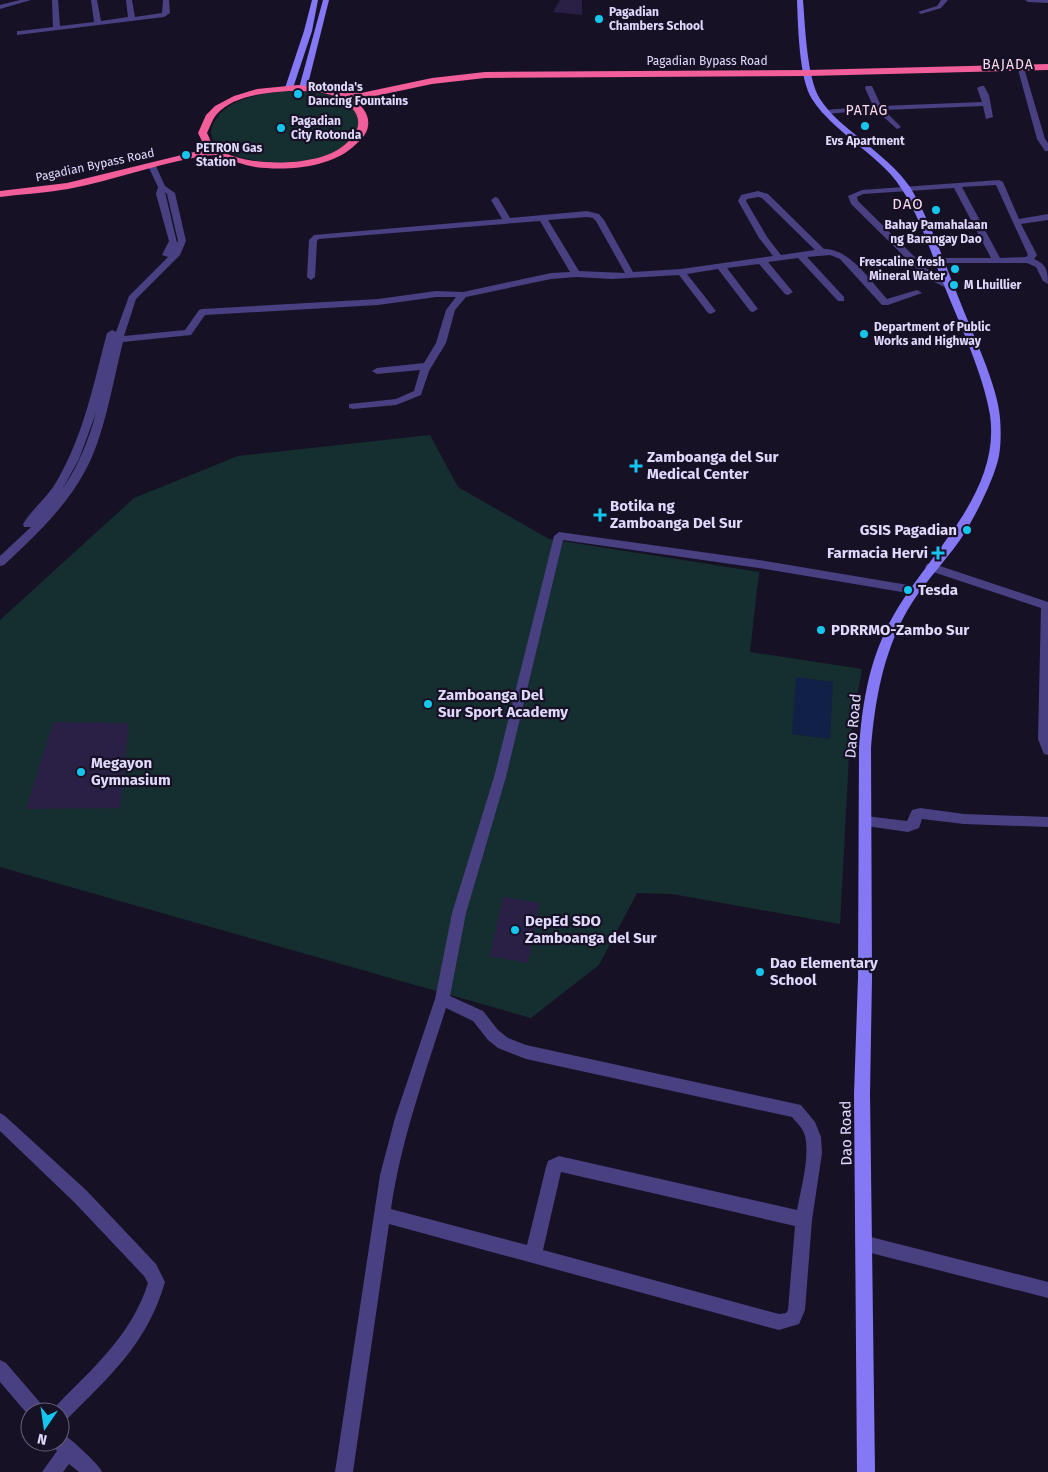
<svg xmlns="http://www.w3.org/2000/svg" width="1048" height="1472" viewBox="0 0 1048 1472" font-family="'Fira Sans',sans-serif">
	<rect width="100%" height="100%" fill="#171126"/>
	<g fill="#152e2f">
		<path d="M 289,91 C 309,91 338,92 353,109 C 360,116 360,124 356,133 C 330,181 183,166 216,119 C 231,97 264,93 289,91 Z"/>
		<polygon points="430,435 458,487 549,539 759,572 750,652 862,669 850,738 840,924 672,894 637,893 599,965 531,1018 0,867 0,620 134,498 238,456"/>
	</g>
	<polygon fill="#112046" points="796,677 833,682 830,739 792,734"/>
	<g fill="#2a1f45">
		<polygon points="560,0 582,0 582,15 553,12"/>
		<polygon points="58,722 129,723 120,808 26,809 53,723"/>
		<polygon points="503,897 540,903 528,963 490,956"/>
	</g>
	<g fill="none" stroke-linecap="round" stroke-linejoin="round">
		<g fill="#484081" fill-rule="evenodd">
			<polygon points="20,0 31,0 0,9 0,5"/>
			<polygon points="52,0 58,0 60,26 94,22 91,0 97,0 101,21 128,17 126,0 132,0 135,17 162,13 163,0 169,0 170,13 164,17 17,35 17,31 20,31 53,27"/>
			<polygon points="941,0 948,0 941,8 921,14 918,12 937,6"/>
			<polygon points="1025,0 1048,0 1048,3 1028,2"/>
			<polygon points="1017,66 1024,68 1045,139 1048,143 1048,151 1045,151 1037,139"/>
			<polygon points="866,86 872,86 881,106 982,102 977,88 981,86 984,86 989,95 993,117 986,119 983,106 884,110 901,127 897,129 876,110 825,114 821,112 825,110 873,106 865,88"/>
			<path d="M 149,164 L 155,164 L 165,186 L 175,193 L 186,241 L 180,255 L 136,299 L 124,336 L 185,330 L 199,310 L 202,309 L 378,299 L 436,291 L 463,292 L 551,273 L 570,272 L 540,221 L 319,239 L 317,241 L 315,277 L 311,280 L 307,277 L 309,240 L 314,235 L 502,219 L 491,200 L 495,197 L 498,198 L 510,218 L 587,211 L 599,214 L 604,220 L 633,272 L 681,269 L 773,256 L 759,238 L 738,201 L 741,195 L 758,191 L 768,194 L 824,249 C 851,249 870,281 887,299 L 917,290 L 922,293 L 888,305 L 882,305 L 840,259 L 830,255 L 807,257 L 844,297 L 844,301 L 838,301 L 798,258 L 768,262 L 793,292 L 788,295 L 785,294 L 759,264 L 727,268 L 758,309 L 753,312 L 750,311 L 718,269 L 687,274 L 716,311 L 711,314 L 708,313 L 679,275 L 612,279 L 576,277 L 551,279 L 466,297 L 455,310 L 446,343 L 429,371 L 421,395 L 396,405 L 353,409 L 349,408 L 349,404 L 396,399 L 414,391 L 420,370 L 377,374 L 372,371 L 377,368 L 424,363 L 436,343 L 446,310 L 456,297 L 436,297 L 378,305 L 205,315 L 191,335 L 123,342 C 113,381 104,439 84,473 C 64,509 34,537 4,565 L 0,566 L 0,556 L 31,527 L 24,527 L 23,524 C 33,508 49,496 58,479 C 84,434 94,382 107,333 L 112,330 L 116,332 L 129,296 L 168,257 L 162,255 L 169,241 L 156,194 L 158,187 L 148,166 ZM 165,192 L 167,194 L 178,241 L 177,243 ZM 758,197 L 762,198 L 815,250 L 781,255 L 767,237 L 746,201 L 747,199 ZM 587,217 L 593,218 L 596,221 L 625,273 L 579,271 L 548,220 ZM 96,413 C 89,439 79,465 63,488 L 79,459 Z"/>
			<path d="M 999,180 L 1003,182 L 1019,219 L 1048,214 L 1048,220 L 1021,224 L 1037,255 L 1034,259 C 1046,264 1048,270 1048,284 L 1043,281 L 1036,267 L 1027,263 L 936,263 L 935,261 L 939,258 L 991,258 L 954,188 L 863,194 L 857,197 L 858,201 L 927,269 L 952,284 L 954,286 L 949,289 L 932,281 L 921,273 L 851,204 L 848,196 L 862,190 ZM 996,185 L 1028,255 L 1026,257 L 1000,258 L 962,187 Z"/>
			<path d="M 559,532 L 765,561 L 914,586 L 920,590 L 914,594 L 765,569 L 563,540 L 506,777 L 466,913 L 450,996 L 483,1011 L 498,1030 L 508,1038 L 526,1045 L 801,1105 L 815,1122 L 821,1137 L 822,1153 L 812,1220 L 805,1310 L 799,1324 L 779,1330 L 389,1224 L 353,1472 L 335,1472 L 380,1175 L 395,1118 L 435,999 L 452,913 L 494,777 L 554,536 ZM 446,1008 L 473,1021 L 488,1040 L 498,1048 L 526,1059 L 792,1117 C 797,1123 803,1128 805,1136 C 810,1156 801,1189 797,1210 L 559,1156 L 548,1161 L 546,1167 L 527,1245 L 391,1209 C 401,1140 425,1074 446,1008 ZM 561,1172 L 795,1226 L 788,1310 L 786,1313 L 779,1314 L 543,1250 Z"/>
			<polygon points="931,563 1048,602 1048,755 1044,754 1038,739 1041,608 927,570 925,567 927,564"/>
			<polygon points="920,808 964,814 1048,817 1048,827 964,824 922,819 919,828 908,832 866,826 861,825 859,821 861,817 866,816 907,821 912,810"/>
			<path d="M 0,1113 L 5,1116 L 87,1191 L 156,1264 L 165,1282 C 147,1344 110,1376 66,1420 L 60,1423 L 60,1412 L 52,1412 L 54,1408 C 91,1370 132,1335 148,1283 L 144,1276 L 75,1203 L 0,1131 Z"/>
			<polygon points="863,1235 1048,1282 1048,1298 863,1251 857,1249 855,1243 857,1237"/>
			<polygon points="0,1360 6,1363 43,1406 46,1412 30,1412 30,1417 0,1382"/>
			<path d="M 60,1432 C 67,1435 99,1464 102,1472 L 79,1472 L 69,1464 L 63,1472 L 42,1472 L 57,1451 L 51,1442 L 60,1442 Z"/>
		</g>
		<g fill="#8578f4" fill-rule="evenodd">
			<polygon points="312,0 318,0 312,31 293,88 286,90 285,88 304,31"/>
			<polygon points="323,0 329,0 307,88 303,90 299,88"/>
			<path d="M 797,0 L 803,0 C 805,25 807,79 820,99 C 831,116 846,127 862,140 C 879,155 897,168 910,187 C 929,218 945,264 959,299 C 971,330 998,386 1000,418 C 1001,430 1001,444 999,456 C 994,480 974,519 960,540 C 943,564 922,585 907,611 C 883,654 875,700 871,748 L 872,978 L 870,1094 L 875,1472 L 857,1472 L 854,1094 L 858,978 L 859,748 C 862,707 868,667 886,630 C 918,561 1002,499 990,415 C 983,372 958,321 942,280 C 931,252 918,213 901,188 C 889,169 870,155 853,141 C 838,128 823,116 812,99 C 799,79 798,25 797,0 Z"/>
		</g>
		<path fill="#f25e99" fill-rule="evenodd" d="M 1048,64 L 1048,70 L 808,76 L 485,78 L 432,84 L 361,99 L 352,98 C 361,105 370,114 368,126 C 367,135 359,141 353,147 C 329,168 286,171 255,167 C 243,165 231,160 219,156 C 212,154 200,157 193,158 C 151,166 110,181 68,189 C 46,193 22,194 0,197 L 0,191 L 67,183 L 194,152 L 209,151 L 205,147 L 198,133 L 206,115 L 215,106 L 234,96 L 257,89 L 298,85 L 316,87 L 339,92 L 361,93 L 432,78 L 485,72 L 808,70 ZM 289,91 C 303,91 318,91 331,95 C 362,107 369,129 339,149 C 312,167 240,168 214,146 C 211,143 209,137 207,133 C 210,127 212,120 216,115 C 233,95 265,93 289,91 Z"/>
	</g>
	<g fill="#15c5ec" stroke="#171126" stroke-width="2">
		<circle cx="599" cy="19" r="5"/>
		<circle cx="298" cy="94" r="5"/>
		<circle cx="865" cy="126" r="5"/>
		<circle cx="281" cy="128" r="5"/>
		<circle cx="186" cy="155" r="5"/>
		<circle cx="936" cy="210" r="5"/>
		<circle cx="955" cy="269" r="5"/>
		<circle cx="954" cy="285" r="5"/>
		<circle cx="864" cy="334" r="5"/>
		<path d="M633.5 458.5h5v5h5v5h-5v5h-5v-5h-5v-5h5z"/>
		<path d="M597.5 507.5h5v5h5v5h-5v5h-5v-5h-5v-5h5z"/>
		<circle cx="967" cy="530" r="5"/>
		<path d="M935.5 545.5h5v5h5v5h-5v5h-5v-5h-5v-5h5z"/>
		<circle cx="908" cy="590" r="5"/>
		<circle cx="821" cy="630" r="5"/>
		<circle cx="428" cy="704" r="5"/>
		<circle cx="81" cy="772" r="5"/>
		<circle cx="515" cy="930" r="5"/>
		<circle cx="760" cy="972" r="5"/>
	</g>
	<g text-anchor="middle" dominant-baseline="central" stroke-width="4.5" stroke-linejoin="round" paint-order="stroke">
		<g font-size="12" font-weight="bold" fill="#e0d9fc" stroke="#171126" text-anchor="start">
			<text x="609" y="12">Pagadian<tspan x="609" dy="14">Chambers School</tspan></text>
			<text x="308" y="87">Rotonda's<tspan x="308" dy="14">Dancing Fountains</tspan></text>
			<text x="291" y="121">Pagadian<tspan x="291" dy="14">City Rotonda</tspan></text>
			<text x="865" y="141" text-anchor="middle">Evs Apartment</text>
			<text x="196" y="148">PETRON Gas<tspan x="196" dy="14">Station</tspan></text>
			<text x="936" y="225" text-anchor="middle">Bahay Pamahalaan<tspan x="936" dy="14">ng Barangay Dao</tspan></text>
			<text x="945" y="262" text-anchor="end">Frescaline fresh<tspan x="945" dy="14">Mineral Water</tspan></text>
			<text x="964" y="285">M Lhuillier</text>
			<text x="874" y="327">Department of Public<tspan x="874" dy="14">Works and Highway</tspan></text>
		</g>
		<g font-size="12" fill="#e0d9fc" stroke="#171126">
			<text x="707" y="61">Pagadian Bypass Road</text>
			<text transform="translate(95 165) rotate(-12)">Pagadian Bypass Road</text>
		</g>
		<g font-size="14" letter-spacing="1" fill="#fcdbed" stroke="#171126">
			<text x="1008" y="64">BAJADA</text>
			<text x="867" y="110">PATAG</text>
		</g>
		<g font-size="15" letter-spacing="1" fill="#fcdbed" stroke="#171126">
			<text x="908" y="204">DAO</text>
		</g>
		<g font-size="15" font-weight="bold" fill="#e0d9fc" stroke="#171126" text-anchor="start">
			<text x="647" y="457">Zamboanga del Sur<tspan x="647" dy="17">Medical Center</tspan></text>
			<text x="610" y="506">Botika ng<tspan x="610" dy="17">Zamboanga Del Sur</tspan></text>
			<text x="957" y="530" text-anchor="end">GSIS Pagadian</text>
			<text x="928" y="553" text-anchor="end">Farmacia Hervi</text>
			<text x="918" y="590">Tesda</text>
			<text x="831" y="630">PDRRMO-Zambo Sur</text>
			<text x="438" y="695">Zamboanga Del<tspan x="438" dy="17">Sur Sport Academy</tspan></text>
			<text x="91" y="763">Megayon<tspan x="91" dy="17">Gymnasium</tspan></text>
			<text x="525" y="921">DepEd SDO<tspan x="525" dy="17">Zamboanga del Sur</tspan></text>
			<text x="770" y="963">Dao Elementary<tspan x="770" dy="17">School</tspan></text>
		</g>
		<g font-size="15" fill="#e0d9fc" stroke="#171126">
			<text transform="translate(853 726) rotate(-85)">Dao Road</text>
			<text transform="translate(846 1133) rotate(-91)">Dao Road</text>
		</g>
	</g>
	<g transform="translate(45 1427) rotate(193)"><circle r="24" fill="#171126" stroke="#67617c"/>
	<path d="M0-4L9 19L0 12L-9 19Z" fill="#15c5ec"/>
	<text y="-8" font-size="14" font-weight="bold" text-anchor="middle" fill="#e0d9fc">N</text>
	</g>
</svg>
